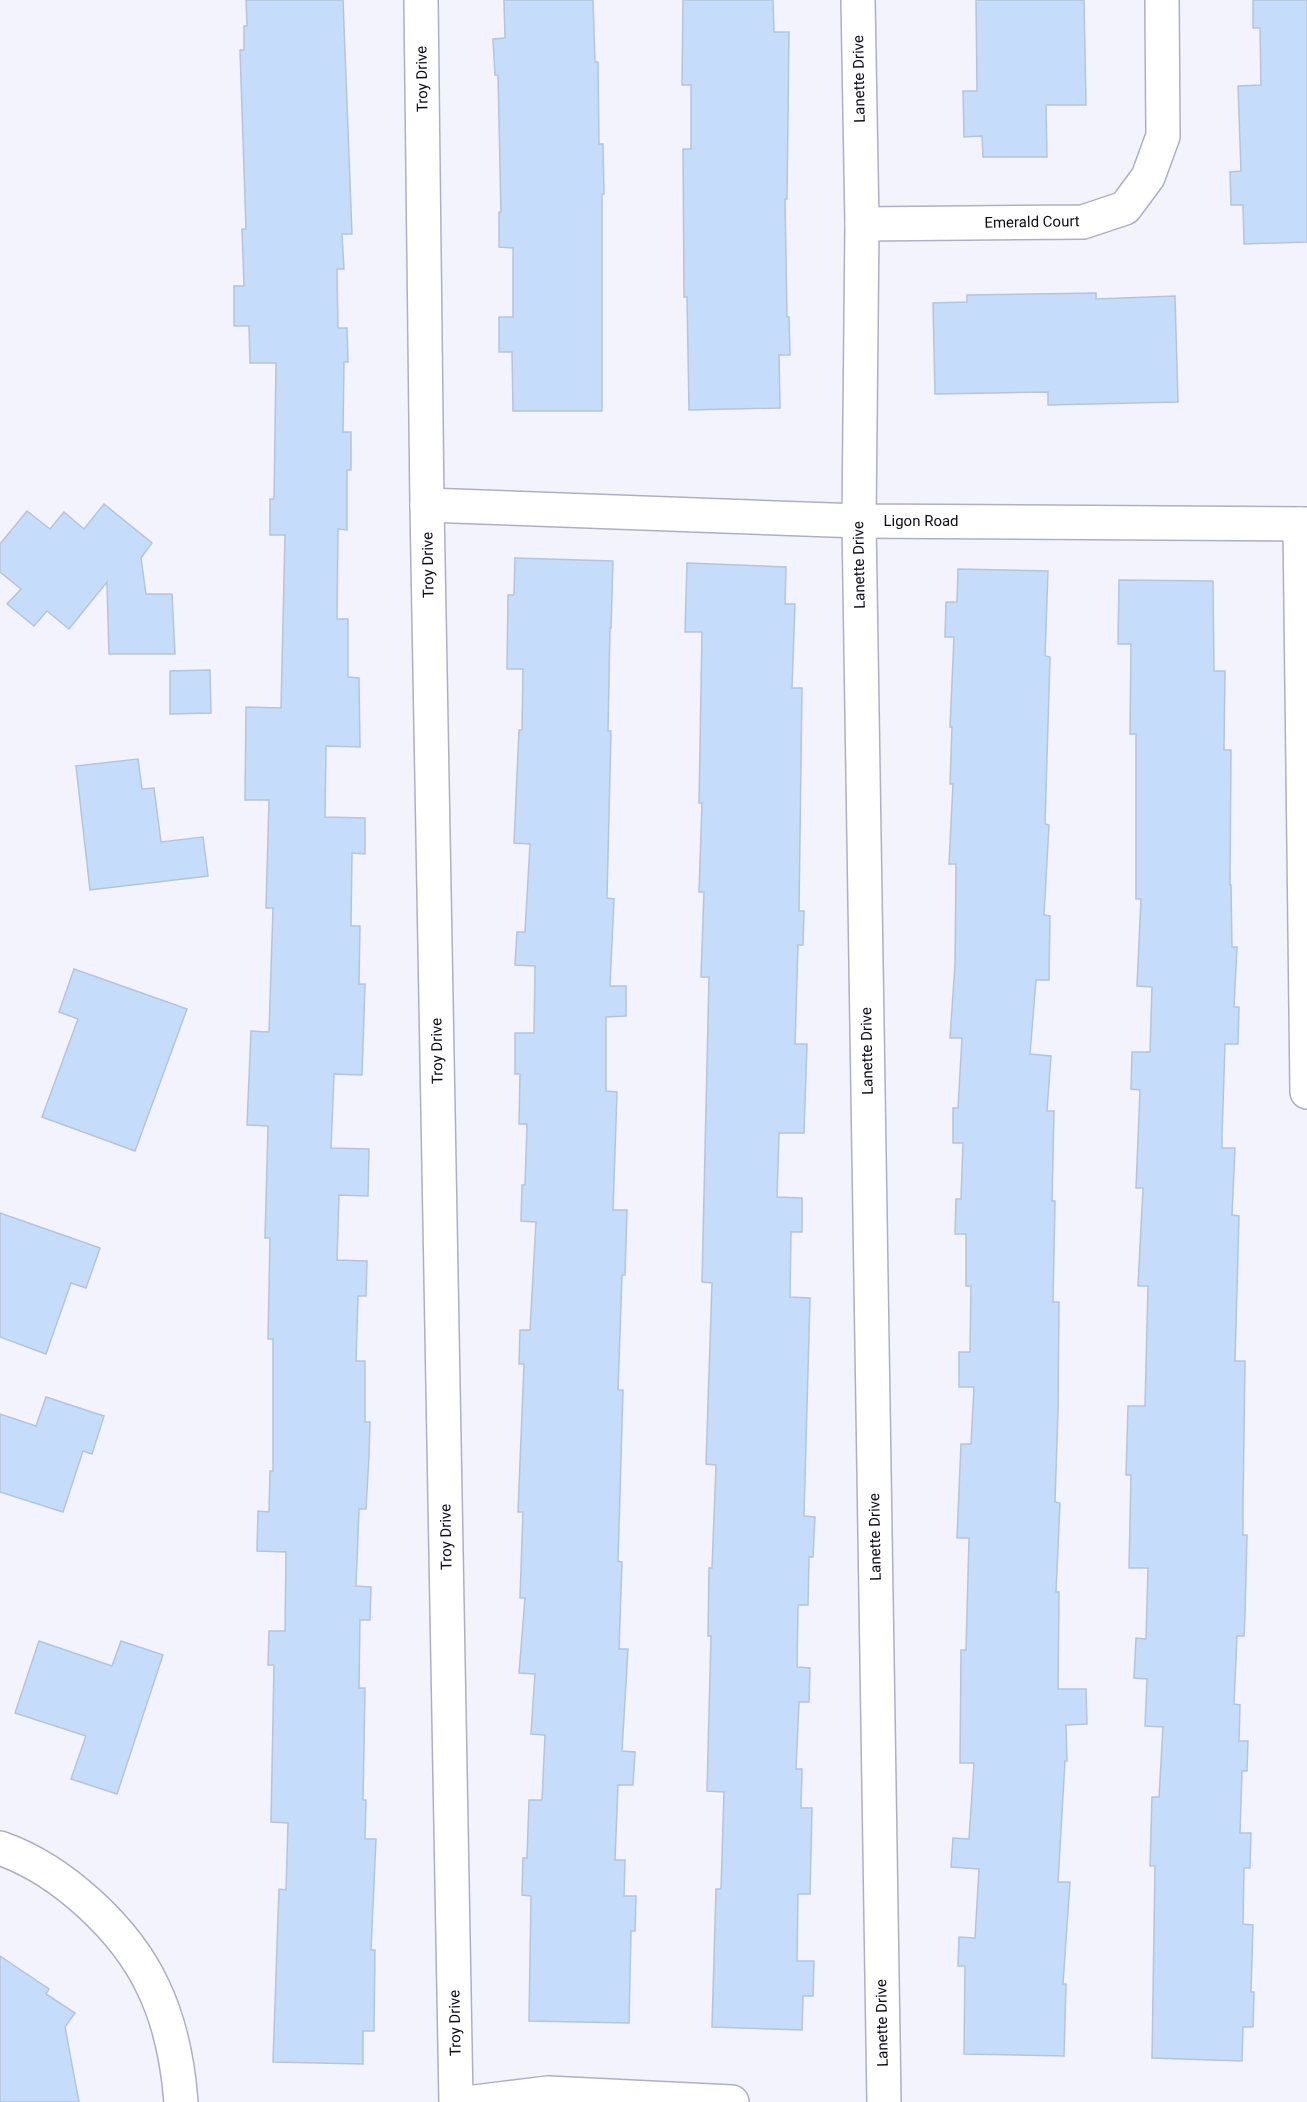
<svg xmlns="http://www.w3.org/2000/svg" width="1307" height="2102" viewBox="0 0 1307 2102" font-family="Roboto,sans-serif">
	<rect width="100%" height="100%" fill="#f3f3fd"/>
	<g fill="#c5ddfb" stroke="#b4c5da" stroke-width="1.5">
		<polygon points="246,0 343,0 352,234 342,234 344,269 337,269 338,328 347,328 348,362 344,362 343,432 351,432 351,470 347,470 347,530 338,529 337,619 348,619 348,677 359,678 360,747 326,746 325,817 365,818 365,854 352,853 351,926 360,926 359,984 365,984 362,1075 334,1074 331,1148 369,1149 368,1196 339,1195 337,1260 367,1261 366,1296 358,1296 356,1361 365,1361 365,1422 370,1422 369,1456 366,1509 359,1509 356,1586 371,1587 370,1620 360,1620 359,1688 365,1688 363,1800 366,1800 365,1839 376,1839 371,1950 375,1950 374,2031 363,2031 363,2064 273,2062 279,1889 286,1890 288,1823 271,1822 274,1665 268,1665 269,1631 285,1631 286,1552 257,1551 258,1511 269,1512 270,1471 273,1471 273,1339 268,1339 270,1238 265,1238 268,1126 247,1125 251,1031 269,1032 273,908 266,908 269,800 245,800 246,707 281,708 285,535 270,535 270,499 274,499 276,363 250,363 249,326 234,326 234,286 244,286 242,229 246,229 240,50 244,50 244,26 247,26"/>
		<polygon points="504,0 593,0 595,62 598,62 599,144 603,144 604,194 602,194 602,411 513,411 512,352 499,352 499,317 513,317 513,248 499,247 499,212 501,212 498,75 495,75 493,39 505,38"/>
		<polygon points="683,0 773,0 774,32 789,32 787,199 785,199 787,317 789,317 790,355 779,355 780,408 689,410 687,297 684,297 683,149 691,149 691,85 682,85"/>
		<polygon points="976,0 1084,0 1086,105 1046,105 1047,157 983,157 982,136 964,137 963,91 977,91"/>
		<polygon points="1253,0 1307,0 1307,242 1244,244 1243,205 1231,205 1230,172 1241,171 1238,86 1261,85 1260,28 1253,28"/>
		<polygon points="1096,293 1096,299 1175,296 1178,402 1048,405 1048,392 935,394 933,303 967,302 967,295"/>
		<polygon points="104,504 152,543 141,558 146,594 172,594 175,654 109,654 107,582 69,629 47,611 34,626 7,604 21,589 0,572 0,544 27,511 50,529 64,512 84,529"/>
		<polygon points="515,558 613,561 611,628 610,628 608,731 611,731 607,898 614,899 610,986 626,986 626,1016 606,1017 606,1091 617,1092 613,1210 627,1210 625,1275 622,1275 618,1390 623,1390 618,1561 622,1562 619,1649 628,1649 622,1751 635,1752 633,1785 618,1785 615,1860 625,1860 624,1896 636,1896 635,1931 631,1931 629,2023 529,2021 531,1896 522,1895 523,1858 527,1858 529,1800 542,1800 545,1735 531,1734 535,1674 519,1673 525,1598 520,1598 523,1512 518,1512 524,1364 519,1364 520,1330 530,1330 536,1222 521,1221 522,1185 525,1185 527,1124 519,1124 520,1074 515,1074 515,1033 534,1033 535,966 515,965 517,932 525,932 530,844 514,843 519,730 522,730 523,669 507,669 508,595 514,595"/>
		<polygon points="687,563 786,567 785,604 795,604 792,688 802,688 799,911 804,911 803,945 798,945 795,1044 807,1044 804,1133 779,1133 777,1197 802,1198 802,1232 791,1232 790,1297 810,1298 804,1516 815,1517 813,1557 809,1557 808,1605 798,1605 797,1667 810,1668 809,1702 799,1702 796,1769 802,1769 801,1808 812,1808 810,1894 798,1894 797,1961 814,1961 813,1996 803,1996 802,2030 712,2027 716,1889 721,1889 724,1792 707,1791 711,1636 708,1636 709,1568 712,1568 716,1465 706,1464 712,1283 702,1282 709,977 701,977 704,892 699,892 702,803 699,803 702,632 685,632"/>
		<polygon points="958,569 1048,571 1045,656 1050,657 1045,824 1049,825 1044,915 1050,916 1049,980 1036,980 1030,1054 1051,1056 1047,1111 1054,1111 1052,1201 1055,1201 1053,1302 1059,1302 1058,1410 1055,1502 1060,1503 1056,1592 1059,1592 1058,1689 1086,1689 1087,1724 1066,1725 1067,1761 1065,1761 1058,1882 1070,1882 1063,1984 1066,1984 1064,2056 964,2054 965,1966 958,1966 959,1937 975,1938 979,1869 951,1867 953,1838 969,1839 974,1763 960,1763 961,1650 966,1650 969,1538 957,1538 961,1444 971,1444 974,1387 959,1387 959,1352 970,1352 971,1286 966,1286 966,1234 955,1234 956,1199 961,1199 963,1143 953,1143 953,1108 958,1108 962,1038 950,1038 955,964 956,864 949,864 953,784 950,784 952,727 950,727 954,637 945,637 946,602 957,602"/>
		<polygon points="1119,580 1213,581 1214,671 1225,671 1224,750 1231,750 1230,885 1231,885 1232,947 1237,947 1234,1007 1239,1007 1238,1044 1225,1044 1222,1136 1222,1148 1235,1148 1232,1215 1239,1216 1235,1361 1245,1361 1243,1502 1243,1535 1247,1535 1245,1615 1244,1636 1237,1636 1234,1704 1240,1705 1239,1741 1248,1741 1247,1771 1242,1771 1240,1833 1251,1833 1250,1868 1244,1868 1243,1924 1253,1925 1251,1992 1254,1992 1253,2027 1243,2027 1242,2061 1152,2058 1155,1866 1150,1866 1152,1797 1159,1797 1163,1727 1145,1726 1147,1679 1134,1678 1136,1638 1146,1639 1148,1568 1129,1568 1131,1475 1126,1475 1128,1406 1145,1406 1148,1286 1138,1286 1143,1188 1136,1188 1140,1090 1131,1089 1132,1052 1150,1052 1152,987 1137,986 1141,899 1136,899 1136,734 1130,734 1131,644 1118,644"/>
		<polygon points="210,670 211,713 170,714 170,671"/>
		<polygon points="138,759 142,789 154,788 161,842 203,837 208,876 90,890 76,766"/>
		<polygon points="74,969 187,1009 135,1151 42,1117 78,1019 59,1012"/>
		<polygon points="0,1213 100,1248 86,1288 71,1283 46,1354 0,1337"/>
		<polygon points="46,1397 104,1416 92,1454 83,1451 63,1512 0,1492 0,1414 36,1426"/>
		<polygon points="39,1641 112,1666 121,1641 163,1655 117,1794 71,1779 86,1736 15,1713"/>
		<polygon points="0,1956 49,1989 46,1994 75,2013 65,2027 79,2102 0,2102"/>
	</g>
	<g fill="none" stroke-linecap="round" stroke-linejoin="round">
		<g stroke="#afaec7" stroke-width="36">
			<g id="minor">
				<polyline points="421,0 427,505 456,2102"/>
				<polyline points="858,0 862,224 859,521 884,2102"/>
				<polyline points="862,224 1083,222 1125,208 1148,177 1163,136 1162,0"/>
				<polyline points="427,505 859,521 1307,524"/>
				<polyline points="1300,524 1307,1092"/>
				<path d="M 0,1848 C 61,1869 126,1929 153,1987 C 170,2022 178,2063 181,2102"/>
				<polyline points="474,2102 548,2093 732,2102"/>
			</g>
		</g>
		<use href="#minor" stroke="#fff" stroke-width="33"/>
	</g>
	<g text-anchor="middle" dominant-baseline="central" stroke-width="6" stroke-linejoin="round" paint-order="stroke">
		<g font-size="15" fill="#0c0b14" stroke="#fff">
			<text transform="translate(422 79) rotate(-91)">Troy Drive</text>
			<text transform="translate(859 79) rotate(-91)">Lanette Drive</text>
			<text transform="translate(1032 222) rotate(-1)">Emerald Court</text>
			<text x="921" y="521">Ligon Road</text>
			<text transform="translate(428 565) rotate(-91)">Troy Drive</text>
			<text transform="translate(859 565) rotate(-91)">Lanette Drive</text>
			<text transform="translate(437 1051) rotate(-91)">Troy Drive</text>
			<text transform="translate(867 1051) rotate(-91)">Lanette Drive</text>
			<text transform="translate(446 1537) rotate(-91)">Troy Drive</text>
			<text transform="translate(875 1537) rotate(-91)">Lanette Drive</text>
			<text transform="translate(455 2023) rotate(-91)">Troy Drive</text>
			<text transform="translate(882 2023) rotate(-91)">Lanette Drive</text>
		</g>
	</g>
</svg>
